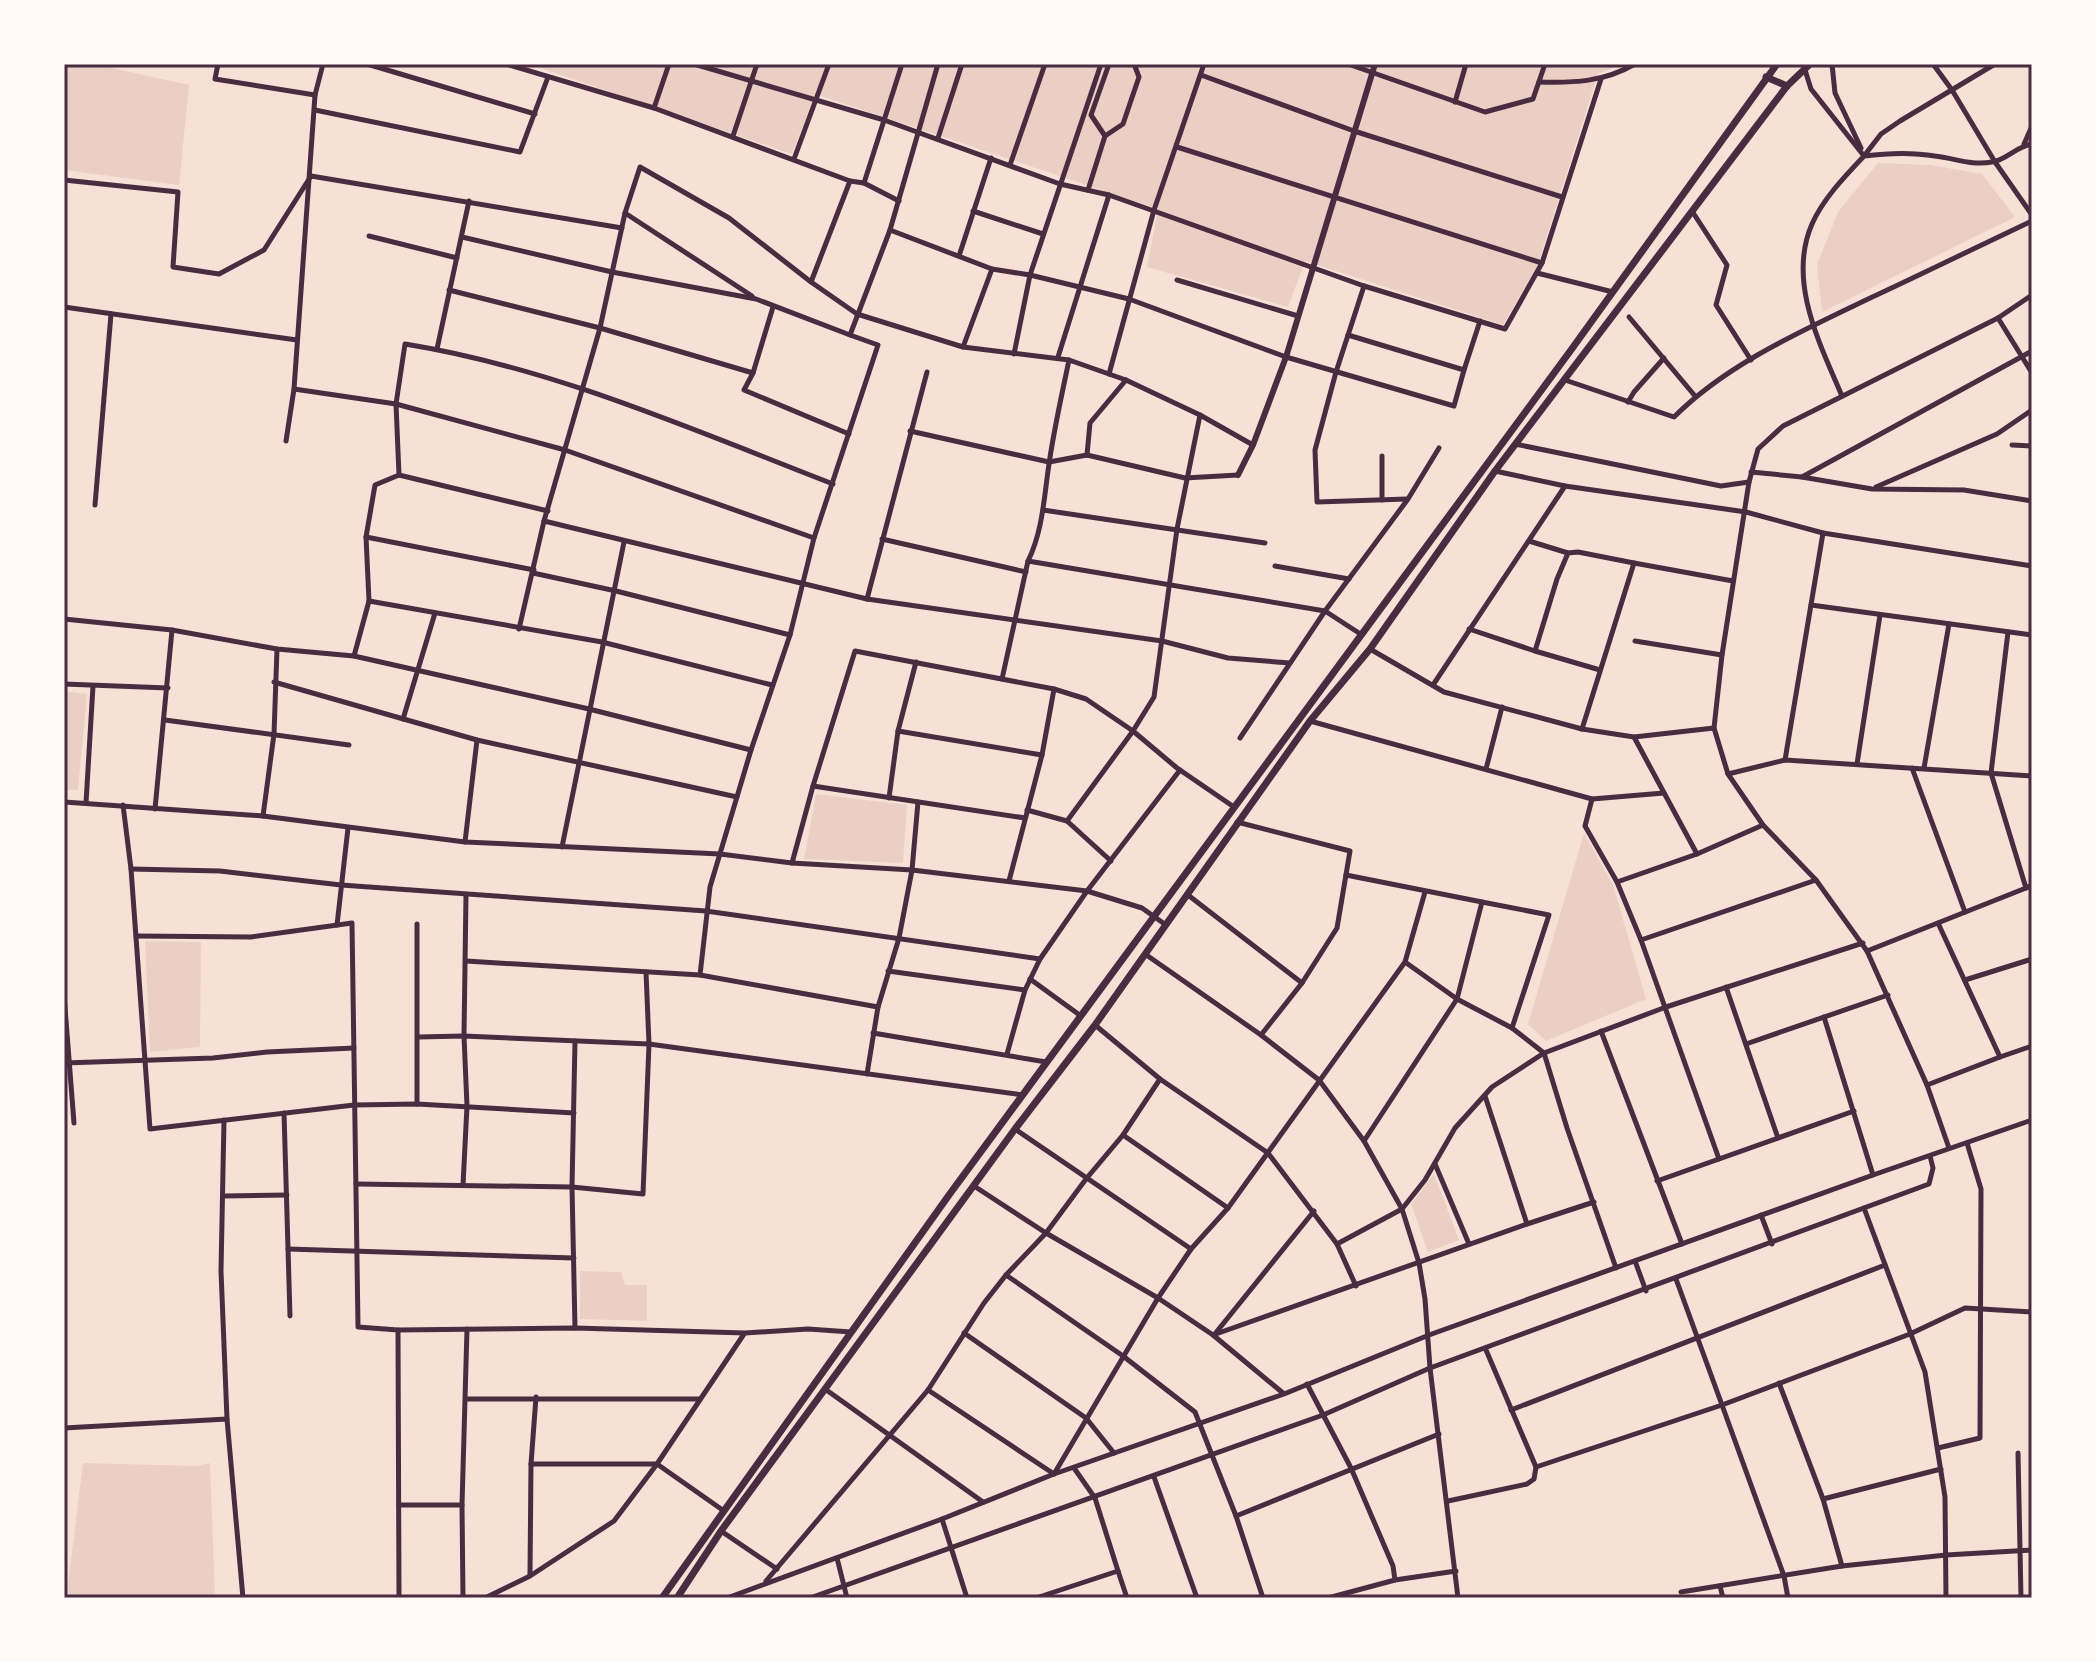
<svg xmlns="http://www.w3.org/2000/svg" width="2096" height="1662" viewBox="0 0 2096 1662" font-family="'Asap Condensed',sans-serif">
	<rect width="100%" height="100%" fill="#f7e1d7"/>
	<g fill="#ebcfc5">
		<polygon points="64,64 94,64 189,85 179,185 64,170"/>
		<polygon points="529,64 1623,64 1598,74 1538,264 1503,325 1305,261 1288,307 1147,267 1158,209 815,94 792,154"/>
		<polygon points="1878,163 1930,165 1982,174 2015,217 1822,312 1817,265 1838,212"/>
		<polygon points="64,691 87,694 78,790 64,790"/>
		<polygon points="816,794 907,805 903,863 804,859"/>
		<polygon points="1584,833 1613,885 1646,999 1546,1041 1528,1024"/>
		<polygon points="145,941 201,942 200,1047 150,1052"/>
		<polygon points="1434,1174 1459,1240 1428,1252 1411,1204"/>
		<polygon points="580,1271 621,1272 625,1285 647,1285 647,1321 580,1319"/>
		<polygon points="83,1463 198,1466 210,1463 215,1598 69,1598 68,1584"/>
	</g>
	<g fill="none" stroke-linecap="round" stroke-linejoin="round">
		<g stroke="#4a2c40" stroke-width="5">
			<polyline points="218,64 215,79 315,95"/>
			<polyline points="367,64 535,114"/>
			<polyline points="506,64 654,108 850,181 864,183 899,201"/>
			<polyline points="694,64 884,120 1060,184 1109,195 1364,286 1505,329 1542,263 1601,79"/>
			<polyline points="1348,64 1485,112 1533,99 1545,64"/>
			<polyline points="1832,64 1835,93 1861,148"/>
			<polyline points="1933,64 1952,90 1995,162 2032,215"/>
			<polyline points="1805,70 1811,89 1864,156"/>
			<polyline points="1201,75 1354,131 1562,197"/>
			<path d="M 1539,82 C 1574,83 1604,82 1635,64"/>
			<polyline points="1455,102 1466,64"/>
			<polyline points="654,108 669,64"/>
			<polyline points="315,110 520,152 548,77"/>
			<polyline points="733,136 757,64"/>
			<polyline points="1105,136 1091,115 1109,64"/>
			<polyline points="938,138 962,64"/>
			<polyline points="2024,144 2032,126"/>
			<polyline points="1177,147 1542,263"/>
			<polyline points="1864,156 1881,134 1900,121 1995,64"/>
			<polyline points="794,159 829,64"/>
			<polyline points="1010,165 1045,64"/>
			<polyline points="64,180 178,192 173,267 219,274 264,250 311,176 622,228"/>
			<polyline points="864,183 902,64"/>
			<polyline points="1088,190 1105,136 1123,124 1139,77 1134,64"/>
			<polyline points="973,211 1043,234"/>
			<polyline points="1692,211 1727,265 1716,305 1751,360"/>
			<polyline points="625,213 752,296"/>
			<polyline points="890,230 992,269 1030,275 1129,299 1286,357 1454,406 1464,370"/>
			<polyline points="369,236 457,258"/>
			<polyline points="462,237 612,272 756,299 850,335"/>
			<polyline points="959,256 991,158"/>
			<polyline points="1537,273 1613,292"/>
			<polyline points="1177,280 1298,316"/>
			<polyline points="811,282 850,181"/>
			<polyline points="1364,286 1336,372 1315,450 1317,502 1407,499"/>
			<polyline points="449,290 600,328 753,373 744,390 849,434"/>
			<polyline points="64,307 297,340"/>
			<polyline points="1629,317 1695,396"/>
			<polyline points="1998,318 2032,373"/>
			<polyline points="1348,335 1464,370 1480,321"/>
			<polyline points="963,347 992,269"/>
			<polyline points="437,349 469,201"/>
			<polyline points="1014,354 1030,275 1101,64"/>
			<polyline points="1058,357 1109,195"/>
			<polyline points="753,373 773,307"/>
			<polyline points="1109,374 1154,210 1204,64"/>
			<path d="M 1565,380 L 1674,417 C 1727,364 1800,332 1866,300 C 1922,274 1977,247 2032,221"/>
			<polyline points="294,389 396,404 565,450 814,538"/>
			<path d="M 1842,396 C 1820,344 1787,281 1812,224 C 1823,199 1845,176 1864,156 C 1888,153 1911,152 1935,156 C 1954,158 1972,166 1992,162 C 2006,160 2017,146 2032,144"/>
			<polyline points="1628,402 1634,392 1664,358"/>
			<polyline points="910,431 1049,462 1087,455 1185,478 1238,475"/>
			<polyline points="286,441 294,389 315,95 323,64"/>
			<polyline points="1515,444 1721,486 1749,482"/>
			<polyline points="2012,445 2032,446"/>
			<polyline points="1087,455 1090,423 1126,380"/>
			<polyline points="1382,456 1382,500"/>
			<polyline points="1495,471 1565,486 1746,512 1823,533 2032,566"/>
			<polyline points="1751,472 1802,477 1872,489 1964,490 2032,501"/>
			<polyline points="399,475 548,511"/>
			<polyline points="1802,477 2032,351"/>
			<polyline points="1876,487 1997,434 2032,410"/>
			<polyline points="95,505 111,314"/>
			<polyline points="1043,510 1265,543"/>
			<polyline points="544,521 867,599 1162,641 1228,658 1290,663"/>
			<polyline points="366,537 534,570"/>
			<polyline points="882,539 1026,572"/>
			<polyline points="1529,541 1568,553"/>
			<polyline points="1028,561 1325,611 1362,635"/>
			<polyline points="1275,566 1349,579"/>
			<polyline points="533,573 616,591 790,635"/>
			<polyline points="867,599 927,372"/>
			<polyline points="369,601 602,642 772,685"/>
			<polyline points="1811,605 2032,635"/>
			<polyline points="64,619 172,630 277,649 354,656 589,709 751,750"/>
			<polyline points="519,629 544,521 600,328 625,213 640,167 729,218 811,282 857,314 963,347 1069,360 1126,380 1200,415 1253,445"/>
			<polyline points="1469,629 1535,651"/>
			<polyline points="2008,632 1991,773 2026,888 2032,885"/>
			<polyline points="1635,641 1722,655"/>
			<polyline points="1370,649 1444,692 1582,729 1634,737 1714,728"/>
			<path d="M 354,656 L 369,601 L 366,537 L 375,485 L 399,475 L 396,404 L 405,344 C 554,368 693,430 833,484"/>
			<polyline points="1600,670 1535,651 1557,579 1568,553 1578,552 1634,563"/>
			<path d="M 1002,679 L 1028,561 C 1043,530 1044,497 1049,464 C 1054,429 1062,394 1069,360"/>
			<polyline points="274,682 477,740 737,797"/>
			<polyline points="64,684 168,688"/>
			<polyline points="1433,685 1565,486"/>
			<polyline points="1054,689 1086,699 1133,731 1177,768 1234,807"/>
			<polyline points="403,719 435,613"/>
			<polyline points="165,720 349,745"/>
			<polyline points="1310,721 1592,799 1664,793"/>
			<polyline points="1582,729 1634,563 1733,581"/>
			<polyline points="898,731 1042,755"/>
			<polyline points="1634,737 1697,854"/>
			<polyline points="1240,738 1325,611 1408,499 1439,448"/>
			<polyline points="1785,760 1823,533"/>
			<polyline points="1857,764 1880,615"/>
			<polyline points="1912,768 1965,912"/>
			<polyline points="1924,768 1949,624"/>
			<polyline points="1486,769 1502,707"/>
			<polyline points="1728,774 1785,760 2032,776"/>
			<polyline points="813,786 1025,818"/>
			<polyline points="889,798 898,731 916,662"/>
			<polyline points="1592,799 1585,826 1617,882 1641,940 1719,1159"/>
			<polyline points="64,802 263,816 465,842 720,854 792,863 912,870 1087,891 1142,908 1166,925"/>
			<polyline points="86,803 93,686"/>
			<polyline points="123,805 131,869 150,1129 354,1105 417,1104 574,1113"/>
			<polyline points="155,809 172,630"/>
			<polyline points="1027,810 1067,821 1111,861"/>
			<polyline points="263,816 274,734 277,649"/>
			<polyline points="1067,821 1133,731 1154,697 1177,529 1200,415"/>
			<polyline points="1237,822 1350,851 1337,928 1302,983 1261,1035"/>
			<polyline points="465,842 477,740"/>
			<polyline points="562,847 624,542"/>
			<polyline points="792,863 813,786 855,651 1054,689 1042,755 1009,881"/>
			<polyline points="131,869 220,871 341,885 706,911 1040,959"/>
			<polyline points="1346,875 1482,902 1457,999 1364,1141"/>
			<polyline points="1617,882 1697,854 1763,825"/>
			<polyline points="1188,895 1302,983"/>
			<polyline points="1482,902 1549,915 1512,1028 1544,1053 1567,1128 1616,1268"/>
			<polyline points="1938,923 2000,1057 2032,1046"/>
			<polyline points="417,924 417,1104"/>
			<polyline points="337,925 348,828"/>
			<polyline points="136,936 251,937 352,923 358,1327 398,1330 575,1328 745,1333 808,1329 851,1332"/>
			<polyline points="1641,940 1816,880"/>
			<polyline points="1867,951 2026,888"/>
			<polyline points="1145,954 1261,1035 1319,1080 1364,1141 1402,1209 1419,1263 1425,1299 1430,1368 1458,1598"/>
			<polyline points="466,961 700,975 878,1007"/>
			<polyline points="1405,962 1457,999 1512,1028"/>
			<polyline points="888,971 1025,990"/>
			<polyline points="700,975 710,887 751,750 790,635 814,538 878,345 850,335 890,230 938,64"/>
			<polyline points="1030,979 1081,1016"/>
			<polyline points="1965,980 2032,959"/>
			<polyline points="1726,987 1778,1138"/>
			<polyline points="64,995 74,1123"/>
			<polyline points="1095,1025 1160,1079 1268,1153 1337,1244 1356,1286"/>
			<polyline points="1601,1031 1682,1244"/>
			<polyline points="873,1033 1046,1062"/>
			<polyline points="418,1037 464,1036 649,1044 646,972"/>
			<polyline points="1746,1044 1888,995"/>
			<polyline points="1007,1054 1025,990 1040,959 1087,891 1180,770"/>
			<polyline points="64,1063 213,1058 267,1052 354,1048"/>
			<polyline points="867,1074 878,1007 899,938 912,870 918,802"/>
			<polyline points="1927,1085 2000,1057"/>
			<polyline points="1485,1096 1527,1224"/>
			<polyline points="284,1113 290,1316"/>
			<polyline points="224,1120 221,1271 227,1419"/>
			<polyline points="1015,1129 1191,1249"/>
			<polyline points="1123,1135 1228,1208"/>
			<polyline points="1949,1148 1927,1085 1867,951 1816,880 1763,825 1728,774 1714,728 1722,655 1749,482 1758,449 1783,426 1998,318 2032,295"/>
			<polyline points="1435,1164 1469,1244"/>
			<polyline points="1873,1175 2032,1120"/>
			<polyline points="1657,1181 1854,1111"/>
			<polyline points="356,1184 572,1187 643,1194 649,1044 1023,1095"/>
			<polyline points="463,1185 467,1106 464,1036 466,895"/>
			<polyline points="974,1186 1046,1233 1158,1298 1213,1335 1283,1393"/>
			<polyline points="224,1196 287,1195"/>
			<polyline points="1864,1208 1925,1372 1945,1497 1946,1598"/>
			<polyline points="1761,1215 1772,1244"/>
			<polyline points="1337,1244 1402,1209 1425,1180 1455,1128 1492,1087 1544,1053 1666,1007 1863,943"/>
			<polyline points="288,1249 574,1258"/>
			<polyline points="1635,1261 1646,1291"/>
			<polyline points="1006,1275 1123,1356 1195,1412 1236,1516 1263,1598"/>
			<polyline points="575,1328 572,1187 575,1041"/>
			<polyline points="398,1330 399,1598"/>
			<polyline points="964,1333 1086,1418 1114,1453"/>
			<polyline points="1213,1335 1527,1224 1594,1202"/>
			<polyline points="1214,1335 1314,1211"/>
			<polyline points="1486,1350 1536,1467 1722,1405 1676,1279"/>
			<polyline points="1779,1383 1823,1499 1842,1566"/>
			<polyline points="1307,1384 1351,1468 1393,1566 1395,1580"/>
			<polyline points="825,1389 983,1502"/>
			<polyline points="928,1390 1054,1474 1158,1298 1191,1249 1228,1208 1405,962 1425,892"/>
			<polyline points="466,1399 700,1399"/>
			<polyline points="1511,1410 1885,1265"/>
			<polyline points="64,1428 227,1419 243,1598"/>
			<polyline points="1938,1448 1980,1438 1981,1189 1967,1143"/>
			<polyline points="2018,1453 2021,1598"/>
			<polyline points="531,1464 536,1397"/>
			<polyline points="1154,1477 1197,1598"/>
			<polyline points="1823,1499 1941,1469"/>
			<polyline points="1448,1501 1527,1484 1534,1479 1536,1467"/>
			<polyline points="399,1505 462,1505"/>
			<polyline points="1236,1516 1439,1434"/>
			<polyline points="942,1519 967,1598"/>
			<polyline points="721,1531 777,1569"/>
			<polyline points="837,1558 847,1598"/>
			<polyline points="1118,1571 1127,1598"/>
			<polyline points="530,1575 531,1464 657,1464 724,1511"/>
			<polyline points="766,1581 928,1390 984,1303 1006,1275 1046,1233 1086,1179 1123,1135 1160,1079"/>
			<polyline points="1720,1586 1723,1598"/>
			<polyline points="1681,1592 1842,1566 1946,1555 2032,1550"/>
			<polyline points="463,1598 462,1505 467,1329"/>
			<polyline points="485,1598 530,1576 614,1521 657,1464 744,1334"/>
			<polyline points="727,1598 942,1519 1054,1474 1284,1394 1429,1335 1873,1175 1824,1017"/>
			<polyline points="810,1598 1323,1415 1430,1368 1929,1184 1933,1168 1930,1156"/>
			<polyline points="1036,1598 1118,1571 1095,1498 1074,1468"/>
			<polyline points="1328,1598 1395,1580 1456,1571"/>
			<polyline points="1788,1598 1784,1576 1722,1405 1910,1334 1965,1308 2032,1312"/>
		</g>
		<polyline stroke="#4a2c40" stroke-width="6" points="1238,475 1253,445 1286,357 1375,64"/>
		<g stroke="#4a2c40" stroke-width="7">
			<polyline points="1766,77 1787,86"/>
			<polyline points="662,1598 949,1195 1571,350 1777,64"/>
			<polyline points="677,1598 721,1531 825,1389 1015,1129 1095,1025 1310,721 1370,649 1495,471 1787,86 1810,64"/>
		</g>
	</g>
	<rect width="2096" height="1662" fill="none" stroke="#fffaf5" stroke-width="132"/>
	<rect x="66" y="66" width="1964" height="1530" fill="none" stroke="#4a2c40" stroke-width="3"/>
</svg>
